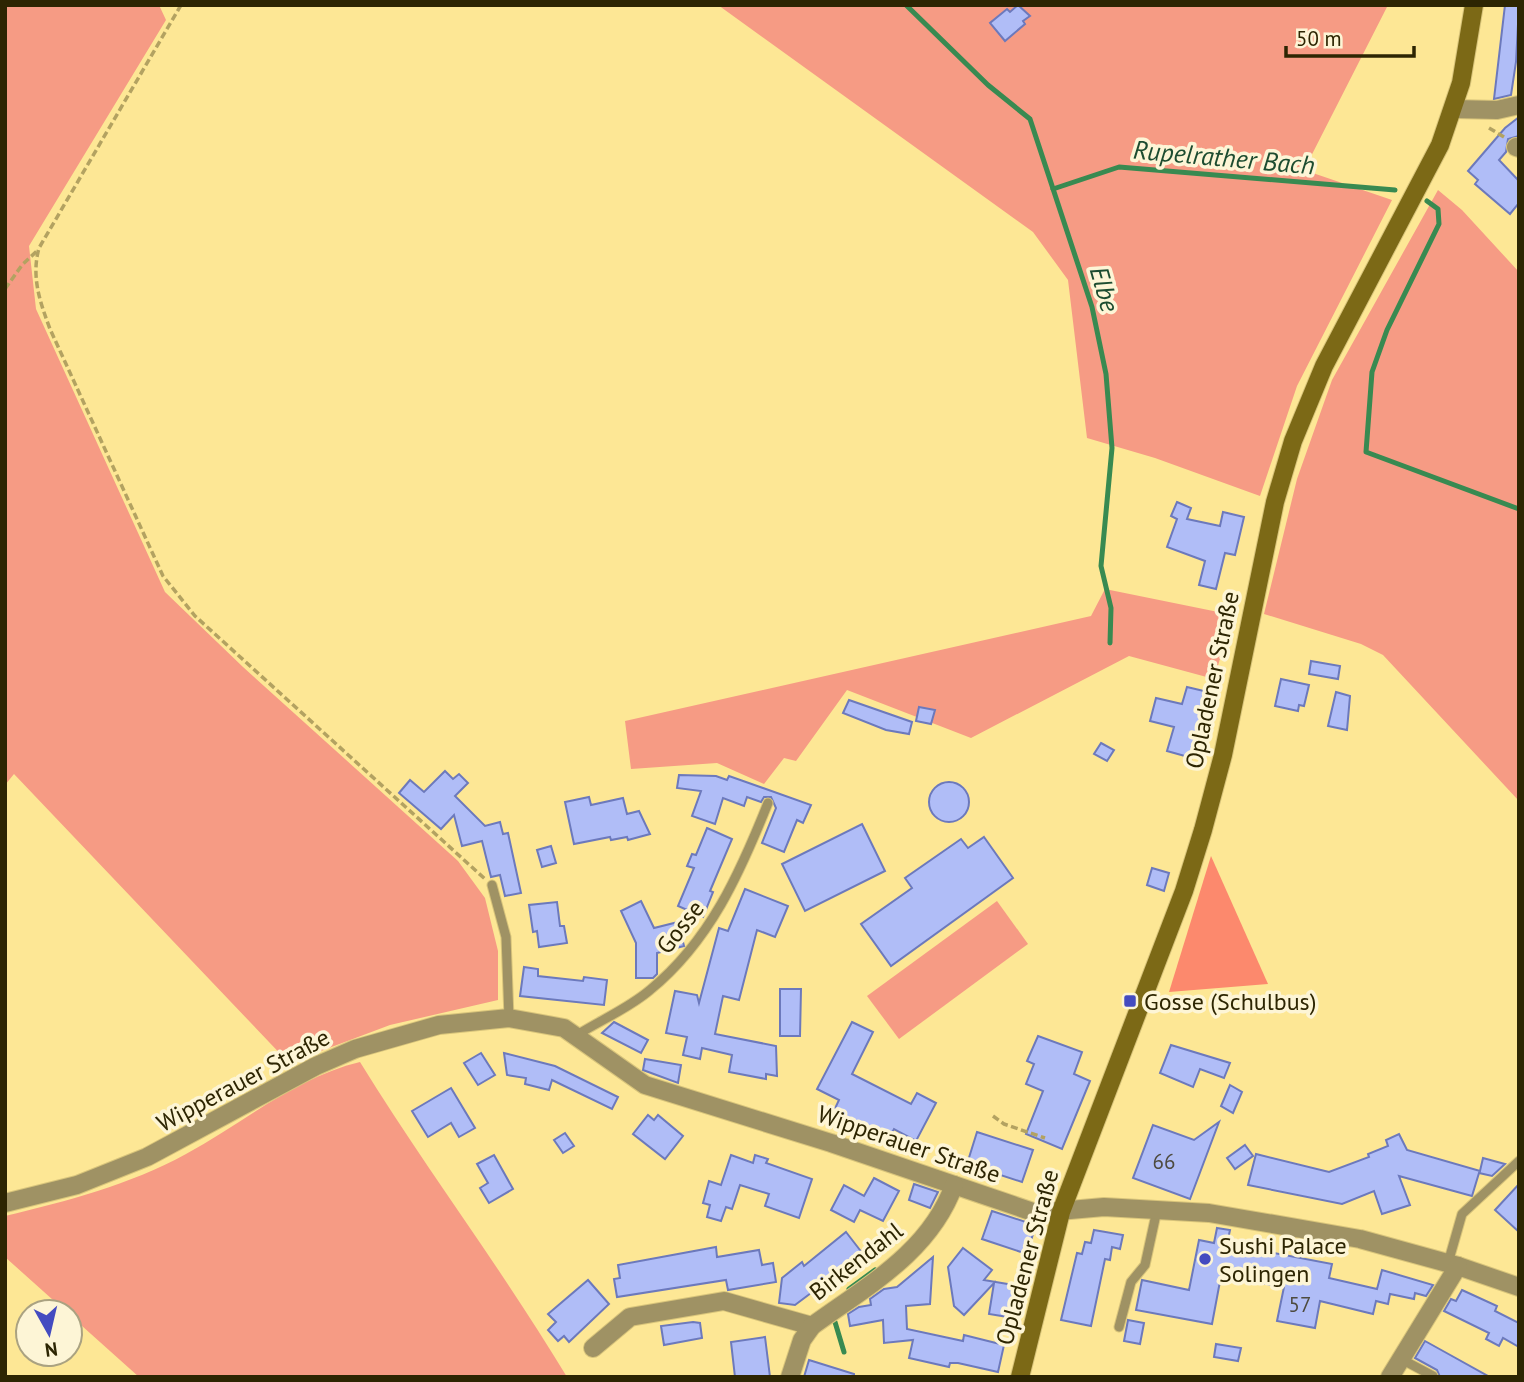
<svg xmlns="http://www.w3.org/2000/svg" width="1524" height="1382" viewBox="0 0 1524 1382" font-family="'PT Sans',sans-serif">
	<rect width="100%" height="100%" fill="#fde795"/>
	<g fill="#f69b84">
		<polygon points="5,5 159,5 166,20 29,246 36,309 165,592 243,667 458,861 485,898 498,951 498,1000 390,1025 289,1063 14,774 5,785"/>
		<polygon points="718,5 1388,5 1304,170 1392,200 1297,386 1260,496 1155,458 1087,438 1068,280 1033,232"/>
		<polygon points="1438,190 1462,210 1519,272 1519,801 1383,655 1361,644 1264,614 1297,479 1332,380"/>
		<polygon points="1105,589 1233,615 1214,679 1129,656 971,738 847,690 796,761 784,758 764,784 717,763 631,769 625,721 1091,616"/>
		<polygon points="997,901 1028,944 899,1039 867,996"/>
		<path d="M 360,1062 C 426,1169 502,1269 567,1377 L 139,1377 L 5,1257 L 5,1216 C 68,1201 129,1185 186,1154 C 243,1123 296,1077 360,1062 Z"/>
	</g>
	<polygon fill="#fc896d" points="1211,856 1268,984 1169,992"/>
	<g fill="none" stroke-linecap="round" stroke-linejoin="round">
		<g stroke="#388a51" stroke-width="5">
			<polyline points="906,5 988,85 1030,119 1092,307 1106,374 1112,448 1101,566 1111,608 1110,643"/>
			<polyline points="1053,189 1119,167 1395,190"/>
			<polyline points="1427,201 1438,209 1439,224 1387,330 1372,372 1366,452 1519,509"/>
			<polyline points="849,1289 875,1270"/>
			<polyline points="835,1322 844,1352"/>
		</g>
	</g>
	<g fill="#b0bdf7" stroke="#6c79bc" stroke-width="2">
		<polygon points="1018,5 1030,16 1023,21 1025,24 1005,41 990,23 1007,9 1010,12"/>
		<polygon points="1505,5 1519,5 1516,62 1511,95 1494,99"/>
		<polygon points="1519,117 1519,136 1508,139 1506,152 1499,160 1519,181 1519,203 1510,214 1475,184 1478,180 1468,171 1505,128"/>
		<polygon points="1177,502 1191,508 1187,519 1220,526 1223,512 1244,517 1235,555 1225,553 1216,589 1199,585 1205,561 1167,547 1177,519 1171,516"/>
		<polygon points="1311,661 1340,666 1338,679 1309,674"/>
		<polygon points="1281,679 1309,685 1304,706 1299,705 1298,711 1275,706"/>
		<polygon points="1187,687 1208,692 1192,758 1167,751 1174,727 1150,721 1156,698 1182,704"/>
		<polygon points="1336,692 1350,696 1347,730 1328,726"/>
		<polygon points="849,700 912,722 909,734 886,730 843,713"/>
		<polygon points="919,707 935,710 931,724 916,721"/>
		<polygon points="1101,743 1114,750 1107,761 1094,754"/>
		<polygon points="445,771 453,779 459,774 468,783 455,796 485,826 500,822 503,834 508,833 521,893 505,896 500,875 491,877 482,841 462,846 454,815 441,829 399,793 410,780 424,792"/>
		<polygon points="679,775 716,776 727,780 729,776 811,805 803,823 797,820 784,852 762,843 776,808 771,797 764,797 761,802 747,797 744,806 723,798 715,824 692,816 701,791 677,788"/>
		<circle cx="949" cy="802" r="20"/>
		<polygon points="589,797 591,805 623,798 627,814 639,811 650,834 628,840 627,837 611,840 610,837 574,844 565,802"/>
		<polygon points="862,824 885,871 805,911 782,864"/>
		<polygon points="707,828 732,839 710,891 713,892 703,917 678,906 694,868 687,866 692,854 696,855"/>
		<polygon points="984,837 1013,878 891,966 861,924 912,888 905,878 961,839 968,848"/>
		<polygon points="551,846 556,863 542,867 537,850"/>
		<polygon points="1152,868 1169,873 1164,891 1147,885"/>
		<polygon points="745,889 788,906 775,937 757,930 739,1000 723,996 715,1034 776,1046 777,1076 766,1074 766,1079 729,1072 732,1055 702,1048 700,1059 683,1055 687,1037 666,1033 675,991 697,995 699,1003 719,928 728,931"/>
		<polygon points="641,901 654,928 678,922 684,946 657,953 657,974 653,978 636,978 636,943 621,911"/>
		<polygon points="557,902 560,926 564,926 567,943 539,947 537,931 533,932 529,905"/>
		<polygon points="524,967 538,969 538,976 583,981 584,977 607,980 604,1005 520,996"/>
		<polygon points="780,989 801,989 800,1036 780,1036"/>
		<polygon points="614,1022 648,1040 641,1053 602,1033"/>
		<polygon points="852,1022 873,1032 852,1074 911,1104 917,1093 936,1103 916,1141 894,1129 888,1140 831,1117 839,1100 817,1089"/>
		<polygon points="1038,1036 1082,1052 1074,1074 1090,1081 1062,1149 1026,1134 1043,1091 1026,1084 1034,1064 1027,1061"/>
		<polygon points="1171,1045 1230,1063 1224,1078 1200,1069 1193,1087 1160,1073"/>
		<polygon points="481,1053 495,1075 478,1085 464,1063"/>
		<polygon points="504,1053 555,1066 618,1097 612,1109 552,1080 549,1090 525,1084 526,1078 507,1075"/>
		<polygon points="645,1059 681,1065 678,1083 643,1070"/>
		<polygon points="1230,1085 1242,1092 1233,1113 1221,1106"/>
		<polygon points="451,1088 475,1128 459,1137 451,1123 428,1137 412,1111"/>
		<polygon points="648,1115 654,1120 658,1115 683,1136 665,1159 633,1134"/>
		<polygon points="1219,1122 1190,1199 1133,1178 1153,1125 1194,1140"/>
		<polygon points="977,1132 1033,1150 1022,1182 967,1164"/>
		<polygon points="565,1133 574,1146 563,1153 554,1140"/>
		<polygon points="1399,1134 1407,1150 1480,1171 1483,1158 1505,1164 1492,1176 1479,1173 1472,1196 1399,1176 1410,1205 1382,1214 1374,1191 1342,1204 1248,1185 1256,1154 1329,1172 1369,1157 1368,1154 1388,1146 1386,1140"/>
		<polygon points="1245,1145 1253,1156 1235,1169 1227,1158"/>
		<polygon points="494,1155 513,1189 489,1203 480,1188 488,1183 477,1164"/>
		<polygon points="731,1155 753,1163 755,1155 768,1159 766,1163 812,1179 799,1218 765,1206 769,1194 740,1185 732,1209 726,1207 721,1221 707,1217 710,1205 703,1203 709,1181 721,1185"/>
		<polygon points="874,1178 899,1191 883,1221 860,1210 854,1222 831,1210 844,1185 864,1196"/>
		<polygon points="914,1184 938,1192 930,1208 909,1200"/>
		<polygon points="1519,1184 1519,1232 1495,1210"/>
		<polygon points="992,1211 1029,1223 1033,1234 1027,1254 982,1239"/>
		<polygon points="1217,1228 1230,1230 1227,1244 1332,1264 1329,1278 1377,1289 1382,1270 1433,1285 1426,1296 1415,1293 1414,1299 1390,1294 1388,1304 1376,1301 1373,1314 1320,1301 1315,1328 1277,1321 1284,1287 1221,1276 1212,1324 1136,1310 1142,1280 1189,1290 1199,1240 1214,1243"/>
		<polygon points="1094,1230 1123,1235 1120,1249 1112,1247 1110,1260 1105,1259 1091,1326 1061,1320 1077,1253 1082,1254 1085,1242 1091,1243"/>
		<polygon points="846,1232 863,1254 795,1305 779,1303 782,1278 802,1262 804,1266"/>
		<polygon points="716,1247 717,1257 759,1250 762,1265 773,1263 776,1282 728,1290 726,1280 617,1297 614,1279 620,1278 618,1265"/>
		<polygon points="963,1248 992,1270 984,1280 1020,1286 1014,1318 989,1314 994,1283 964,1315 954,1306 948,1267"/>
		<polygon points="933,1257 930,1304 906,1306 907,1329 963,1341 964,1335 1004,1345 998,1372 958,1363 950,1363 949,1367 909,1358 913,1340 884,1343 883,1320 850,1326 848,1314 859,1307 871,1305 870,1299 884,1289 897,1287"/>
		<polygon points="588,1280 609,1304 569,1342 564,1336 558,1341 548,1330 556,1322 548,1314"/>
		<polygon points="1462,1290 1497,1306 1495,1311 1519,1323 1519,1347 1503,1338 1499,1346 1486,1339 1489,1333 1444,1311 1451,1299 1456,1301"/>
		<polygon points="1128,1320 1144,1323 1140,1344 1124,1341"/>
		<polygon points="693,1322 700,1323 702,1338 664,1345 661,1326"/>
		<polygon points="765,1337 770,1377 735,1377 731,1342"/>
		<polygon points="1425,1341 1443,1351 1490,1377 1440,1377 1437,1370 1415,1358"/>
		<polygon points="1216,1344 1241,1348 1238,1361 1214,1357"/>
		<polygon points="809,1360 854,1374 854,1377 804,1377"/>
	</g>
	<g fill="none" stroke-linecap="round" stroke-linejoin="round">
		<g stroke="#d8c47b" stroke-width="11">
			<g id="lane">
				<polyline points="492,885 506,937 509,1018"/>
				<path d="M 577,1035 C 601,1020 629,1008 650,990 C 710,941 740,873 768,803"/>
				<polyline points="1448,1263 1462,1214 1519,1161"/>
				<polyline points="1119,1327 1131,1282 1145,1265 1157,1210"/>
				<polyline points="1401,1359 1433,1376"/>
			</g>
		</g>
		<g stroke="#d8c47b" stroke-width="20">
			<g id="street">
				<polyline points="1454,109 1497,110 1519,105"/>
				<polyline points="1516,147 1519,148"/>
				<polyline points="5,1203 77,1185 147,1157 316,1066 355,1049 439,1025 509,1018 564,1028 645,1085 831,1143 1036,1213 1104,1207 1209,1213 1360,1239 1458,1266 1519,1287"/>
				<polyline points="593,1348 630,1317 724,1301 812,1326"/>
				<path d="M 790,1377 L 802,1340 L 812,1326 C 867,1286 930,1252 954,1185"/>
				<polyline points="1390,1377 1458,1266"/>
			</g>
		</g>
		<g stroke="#d8c47b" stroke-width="20">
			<polyline id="secondary" points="1020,1377 1061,1212 1184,891 1203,830 1223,755 1275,502 1293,441 1324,366 1440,145 1461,83 1474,5"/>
		</g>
		<g stroke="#b3a261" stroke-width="3.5" stroke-dasharray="7 3.5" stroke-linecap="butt">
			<path d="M 181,5 L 39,248 C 31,277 40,302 50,329 L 163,576 L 195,616 L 485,879"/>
			<polyline points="1489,128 1504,137"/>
			<polyline points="5,289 22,265 38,250"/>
			<polyline points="993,1116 1004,1124 1045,1138"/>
		</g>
		<use href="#lane" stroke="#9f9264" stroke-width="9"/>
		<use href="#street" stroke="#9f9264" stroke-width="18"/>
		<use href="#secondary" stroke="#7c6916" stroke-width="18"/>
	</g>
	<g fill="#444bc0" stroke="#fdf5d6" stroke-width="2.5">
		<rect x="1123" y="994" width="14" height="14" rx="3.5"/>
		<circle cx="1205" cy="1259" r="7"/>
	</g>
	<g text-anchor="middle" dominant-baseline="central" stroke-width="7" stroke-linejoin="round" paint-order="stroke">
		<g font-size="21" fill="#4e4b3f">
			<text x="1164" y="1161">66</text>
			<text x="1300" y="1304">57</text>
		</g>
		<g font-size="24" fill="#2d2502" stroke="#fdf5d6">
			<text transform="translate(1212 680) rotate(-78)">Opladener Straße</text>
			<text transform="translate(680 927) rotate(-52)">Gosse</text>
			<text transform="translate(243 1080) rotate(-28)">Wipperauer Straße</text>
			<text transform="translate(909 1144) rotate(19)">Wipperauer Straße</text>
			<text transform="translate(1027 1257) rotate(-75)">Opladener Straße</text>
			<text transform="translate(856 1261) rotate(-38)">Birkendahl</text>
		</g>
		<g font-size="24" fill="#2d2502" stroke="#fdf5d6" text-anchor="start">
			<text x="1144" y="1001">Gosse (Schulbus)</text>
			<text x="1219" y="1245">Sushi Palace<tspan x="1219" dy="28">Solingen</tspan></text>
		</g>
		<g font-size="26" font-style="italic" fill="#1d4c30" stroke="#fdf5d6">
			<text transform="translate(1224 157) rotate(5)">Rupelrather Bach</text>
			<text transform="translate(1105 289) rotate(74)">Elbe</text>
		</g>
	</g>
	<rect width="1524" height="1382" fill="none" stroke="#2d2502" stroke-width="14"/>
	<g transform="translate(49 1333) rotate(172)"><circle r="33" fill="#fdf5d6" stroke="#aaa281" stroke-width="2"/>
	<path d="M0-5L12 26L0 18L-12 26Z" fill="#444bc0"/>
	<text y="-10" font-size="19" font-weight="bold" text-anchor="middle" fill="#2d2502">N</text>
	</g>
	<path d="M1286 46v10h128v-10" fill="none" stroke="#2d2502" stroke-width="3.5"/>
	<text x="1296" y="46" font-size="21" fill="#2d2502" stroke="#fdf5d6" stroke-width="5" paint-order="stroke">50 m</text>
</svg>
